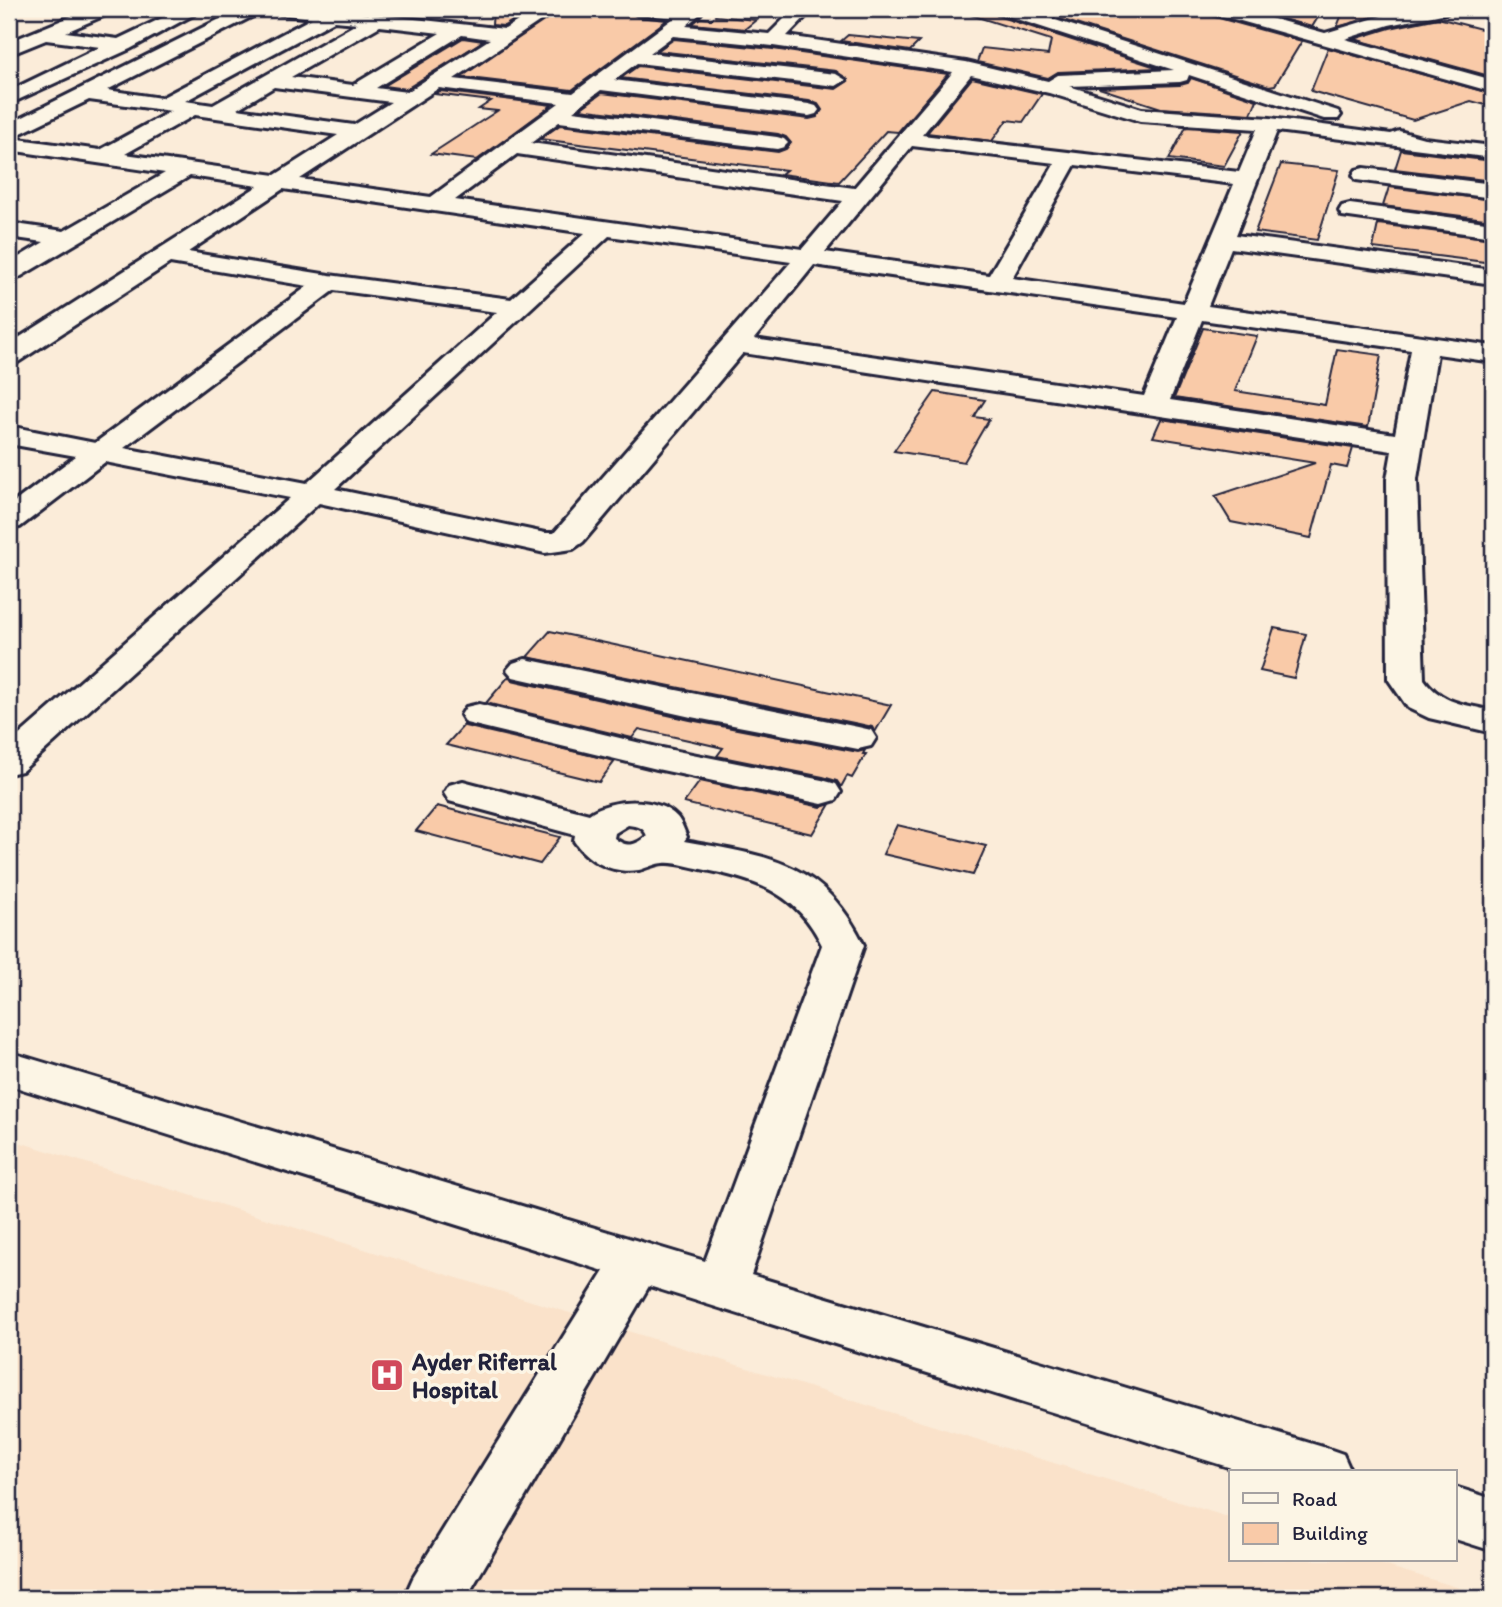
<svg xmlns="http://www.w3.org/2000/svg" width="1502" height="1607" viewBox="0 0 1502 1607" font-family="Itim,sans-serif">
	<rect width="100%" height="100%" fill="#fbecd9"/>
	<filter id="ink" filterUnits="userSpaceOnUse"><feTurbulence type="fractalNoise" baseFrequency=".0143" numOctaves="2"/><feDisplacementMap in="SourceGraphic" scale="14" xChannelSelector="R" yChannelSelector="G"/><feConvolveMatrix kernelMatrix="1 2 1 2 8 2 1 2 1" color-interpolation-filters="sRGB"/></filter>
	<g filter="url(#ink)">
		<polygon fill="#fae2ca" points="9,1139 1231,1518 1231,1560 1367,1560 1493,1598 9,1598"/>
		<g fill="#f9caa8" stroke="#22223b" stroke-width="2">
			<polygon points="493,9 532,9 504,26 492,25"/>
			<polygon points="560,9 626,9 637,17 667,20 572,90 461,77"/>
			<polygon points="972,9 992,9 997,16 1159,68 1058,72 1048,78 977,62 982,48 1048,55 1051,40 971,15"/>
			<polygon points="1029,9 1206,9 1211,16 1302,41 1275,85 1269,86"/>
			<polygon points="1246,9 1323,9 1312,27"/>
			<polygon points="1344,9 1403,9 1337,27"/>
			<polygon points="715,16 756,20 745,29 692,24 700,18 711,19"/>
			<polygon points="1438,18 1493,32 1493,77 1354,39 1390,28"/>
			<polygon points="848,35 919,42 910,51 841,41"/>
			<polygon points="463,38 483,41 406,89 384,86"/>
			<polygon points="674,39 773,49 948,74 898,132 886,131 839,182 781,174 786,170 540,139 560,125 778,152 786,149 791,143 786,137 778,134 580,109 602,93 809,119 817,117 822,110 818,104 809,101 621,78 638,66 836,89 848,81 836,71 657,51"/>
			<polygon points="1328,48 1493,94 1493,107 1471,101 1413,120 1311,91"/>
			<polygon points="972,78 1042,94 1023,122 1007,120 992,141 927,133"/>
			<polygon points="1191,78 1257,100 1251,114 1161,108 1099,88 1180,85 1188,83"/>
			<polygon points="440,91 552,105 477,160 431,154 497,111 479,109 491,101 435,94"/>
			<polygon points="1186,127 1243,131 1224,166 1169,159"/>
			<polygon points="1401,150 1493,161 1493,181 1395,169"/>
			<polygon points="1281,164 1339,170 1317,240 1255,232"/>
			<polygon points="1389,187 1493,200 1493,220 1383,206"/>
			<polygon points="1378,224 1493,239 1493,263 1373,248"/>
			<polygon points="1203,328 1257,336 1235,391 1325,405 1337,349 1381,355 1368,427 1174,398"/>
			<polygon points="935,392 985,400 974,417 989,419 964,462 894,451"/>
			<polygon points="1161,419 1353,448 1347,468 1331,465 1311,538 1231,522 1215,496 1315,463 1153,437"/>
			<polygon points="1274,628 1306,634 1294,678 1260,671"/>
			<polygon points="550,631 693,662 891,705 875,732 872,727 859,724 527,657"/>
			<polygon points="509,676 512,680 690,720 858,752 865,750 863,754 866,754 852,778 847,776 841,787 837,781 823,777 717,756 723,748 693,741 639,729 632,738 486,703"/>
			<polygon points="464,725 465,726 615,761 599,782 446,745"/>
			<polygon points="700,781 821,807 830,804 812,834 684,803"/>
			<polygon points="437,806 560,837 540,864 416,831"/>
			<polygon points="897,825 986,846 973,875 883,854"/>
		</g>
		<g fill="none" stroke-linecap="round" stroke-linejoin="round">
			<g stroke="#22223b" stroke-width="6">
				<g id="minor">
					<polygon points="89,9 113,9 110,13 66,32 118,39 181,9 204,9 130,49 9,104 9,91 100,47 46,40 9,55 9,42"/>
					<path d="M 240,9 L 262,9 L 259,13 L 107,90 L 161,98 L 312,18 L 280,14 L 271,9 L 324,9 L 505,29 L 537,9 L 558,9 L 454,79 L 573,93 L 674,18 L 637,14 L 628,9 L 696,9 L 701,13 L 686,26 L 769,34 L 794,9 L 813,9 L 787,36 L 966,62 L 1048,81 L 1058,75 L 1174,70 L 998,13 L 995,9 L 1021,9 L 1338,111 L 1341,115 L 1338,119 L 1324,119 L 1189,75 L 1187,80 L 1180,82 L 1069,86 L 1142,109 L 1270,118 L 1391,134 L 1399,131 L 1424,138 L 1493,146 L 1493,158 L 1277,131 L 1236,235 L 1493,270 L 1493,284 L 1231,248 L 1208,306 L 1493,346 L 1493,362 L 1437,354 L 1417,479 L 1424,679 C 1442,704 1464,704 1493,711 L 1493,733 L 1429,718 L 1408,708 L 1388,679 L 1387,479 L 1392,451 L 743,353 L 583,542 L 573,549 L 545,553 L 319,503 L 22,771 L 9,774 L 9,744 L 290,498 L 105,462 L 20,527 L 9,529 L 9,506 L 76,456 L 9,444 L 9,426 L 95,443 L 308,286 L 170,263 L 18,362 L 9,364 L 9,344 L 258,186 L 190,176 L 18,278 L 9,280 L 9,263 L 44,242 L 9,237 L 9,223 L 64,231 L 165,173 L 9,150 L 9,124 ZM 334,21 L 358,23 L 213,105 L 185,101 ZM 380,26 L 440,33 L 353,85 L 291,77 ZM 462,35 L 490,39 L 407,92 L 376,88 ZM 673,36 L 773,46 L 953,72 L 854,188 L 531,143 L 559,122 L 777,149 L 784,147 L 788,143 L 784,139 L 777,137 L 573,111 L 601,90 L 809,116 L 816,114 L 819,110 L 816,106 L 809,104 L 614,80 L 637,63 L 836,86 L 846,80 L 836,74 L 650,53 ZM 971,75 L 1049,93 L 1140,121 L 1257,129 L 1239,172 L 922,135 ZM 274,87 L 391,102 L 354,125 L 237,109 ZM 439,88 L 559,103 L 431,197 L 300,179 ZM 89,100 L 171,111 L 100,150 L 11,138 ZM 195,115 L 338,135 L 275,175 L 125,154 ZM 912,146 L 1055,163 L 989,275 L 825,252 ZM 517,154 L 843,201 L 802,249 L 455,200 ZM 1075,165 L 1234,184 L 1184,303 L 1012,278 ZM 283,189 L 585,233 L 511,299 L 329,275 L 188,252 ZM 609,236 L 791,262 L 554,533 L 545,533 L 335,489 ZM 814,265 L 1177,317 L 1144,396 L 754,339 ZM 334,290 L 497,312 L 307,483 L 124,448 ZM 1202,320 L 1411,350 L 1395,434 L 1170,400 Z"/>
					<polygon points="1209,9 1237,9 1325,33 1385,15 1415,9 1450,9 1447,13 1389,25 1345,39 1493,80 1493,92 1212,13"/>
					<polygon points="1364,168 1493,184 1493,198 1356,180 1353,175 1356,170"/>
					<polygon points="1350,204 1493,223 1493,237 1342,216 1339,211 1342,206"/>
					<polygon points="525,659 858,727 871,730 876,738 871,746 858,749 691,717 513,677 507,670 513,663"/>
					<polygon points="479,704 657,747 822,780 836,784 841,792 836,800 822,804 657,769 466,723 461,715 466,707"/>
					<path d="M 463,781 L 589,814 C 611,798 658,796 677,817 C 682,823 684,830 687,837 L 684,841 C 769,856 823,861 864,945 L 751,1275 L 1323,1447 L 1343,1454 L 1351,1472 L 1244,1472 L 649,1286 L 466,1598 L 404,1598 L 413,1578 L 604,1271 L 9,1085 L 9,1052 L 705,1261 L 822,945 C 797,892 754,879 701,869 C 690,867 676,862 664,863 C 656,863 647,868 639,870 C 613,874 588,862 574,841 L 575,835 L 449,801 L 444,793 L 449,785 ZM 628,825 C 637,826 644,827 647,836 C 635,846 627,848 614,838 L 615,833 Z"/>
					<polygon points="1455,1487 1493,1499 1493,1551 1455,1539"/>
				</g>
			</g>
			<use href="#minor" fill="#fcf5e5" fill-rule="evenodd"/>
		</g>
	</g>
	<defs>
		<g id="hospital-square" transform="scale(1.75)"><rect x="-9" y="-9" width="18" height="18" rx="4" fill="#d1495b" stroke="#fcf5e5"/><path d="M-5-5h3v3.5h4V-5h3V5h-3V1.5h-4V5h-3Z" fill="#fff"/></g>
	</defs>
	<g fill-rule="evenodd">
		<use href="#hospital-square" x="387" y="1375"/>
	</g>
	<g text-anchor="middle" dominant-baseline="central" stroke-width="7" stroke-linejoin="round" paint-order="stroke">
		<g font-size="24" font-weight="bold" fill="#22223b" stroke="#fcf5e5" text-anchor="start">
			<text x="412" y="1361">Ayder Riferral<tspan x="412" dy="28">Hospital</tspan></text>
		</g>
	</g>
	<rect width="1502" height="1607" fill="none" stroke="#fcf5e5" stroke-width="35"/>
	<rect x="18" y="18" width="1467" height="1572" fill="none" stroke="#22223b" stroke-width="2.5" filter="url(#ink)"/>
	<rect x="1229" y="1470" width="228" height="91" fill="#fcf5e5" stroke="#a5a1a1" stroke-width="2"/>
	<rect x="1243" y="1493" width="35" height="10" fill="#fcf5e5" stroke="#a5a1a1" stroke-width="2"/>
	<text x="1292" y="1506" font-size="21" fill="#22223b">Road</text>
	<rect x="1243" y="1523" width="35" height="21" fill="#f9caa8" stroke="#a5a1a1" stroke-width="2"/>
	<text x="1292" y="1540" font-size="21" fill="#22223b">Building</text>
</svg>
